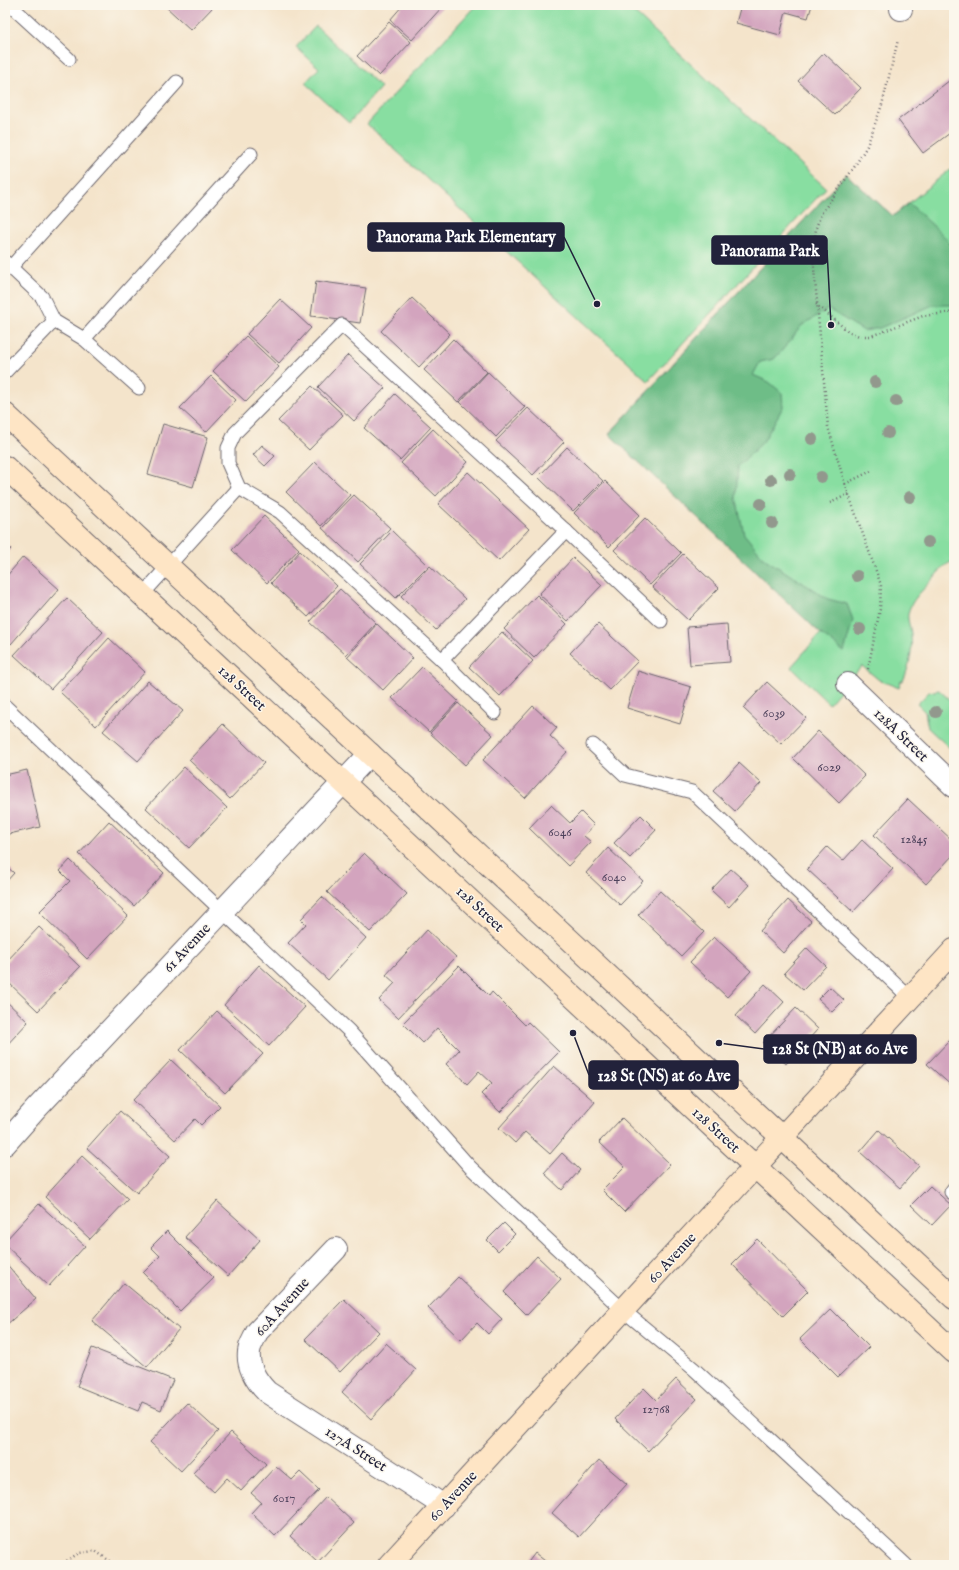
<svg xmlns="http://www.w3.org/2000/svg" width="959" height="1570" viewBox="0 0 959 1570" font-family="'IM FELL English',serif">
	<rect width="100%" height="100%" fill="#fbf7ec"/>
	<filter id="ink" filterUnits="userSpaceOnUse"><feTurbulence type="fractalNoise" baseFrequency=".025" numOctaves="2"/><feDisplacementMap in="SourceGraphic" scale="8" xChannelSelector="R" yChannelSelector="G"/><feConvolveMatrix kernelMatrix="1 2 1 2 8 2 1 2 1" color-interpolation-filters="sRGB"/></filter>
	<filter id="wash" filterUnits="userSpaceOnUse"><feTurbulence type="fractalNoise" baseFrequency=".012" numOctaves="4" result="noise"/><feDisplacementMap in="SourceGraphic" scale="16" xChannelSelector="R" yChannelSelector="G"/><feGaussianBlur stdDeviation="0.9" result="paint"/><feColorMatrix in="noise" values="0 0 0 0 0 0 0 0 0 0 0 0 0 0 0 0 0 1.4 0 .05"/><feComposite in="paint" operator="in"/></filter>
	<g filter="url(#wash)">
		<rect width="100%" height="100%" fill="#f4e4cb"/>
		<g fill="#88dea1" stroke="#55806e">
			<polygon points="476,5 626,5 826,188 648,381 367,124"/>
			<polygon points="316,26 381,87 349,123 305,83 319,68 296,47"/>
			<path d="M 954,166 L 954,561 C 944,564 938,573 931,581 C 923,590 910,601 908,614 C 907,621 911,628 911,635 C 913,650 909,668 903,681 L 901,681 L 899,688 L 879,680 L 862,666 L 829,704 L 791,667 L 821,633 L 609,434 L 846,174 L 893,216 Z"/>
			<polygon points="939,690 952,702 954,700 954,752 928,728 925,712 917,704 929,692"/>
		</g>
		<polygon fill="#6ebd87" stroke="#487061" points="846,174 893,216 909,203 942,234 954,248 954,305 933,305 880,328 864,331 828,309 801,326 788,344 774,359 760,362 753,375 769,382 782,393 783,407 763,442 738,466 736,497 744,534 765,559 828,599 847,604 853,620 844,652 821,634 609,434"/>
		<g id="blocks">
			<g fill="#d3a4be">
				<polygon points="164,5 215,5 191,30"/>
				<polygon points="403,5 442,5 443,6 412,40 390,20"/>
				<polygon points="741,5 812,5 808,18 786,12 780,35 736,23"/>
				<polygon points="389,22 411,42 379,76 357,56"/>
				<polygon points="824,53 861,88 835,115 798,81"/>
				<polygon points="954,77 954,130 923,153 898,120"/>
				<polygon points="316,281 366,288 360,323 311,316"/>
				<polygon points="412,298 450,334 419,367 381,331"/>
				<polygon points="280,299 311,328 279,363 247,334"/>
				<polygon points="246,336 279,367 246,402 213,371"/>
				<polygon points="453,339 487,372 458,402 424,370"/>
				<polygon points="348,355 385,388 354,421 318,387"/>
				<polygon points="488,372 525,407 496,437 460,402"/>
				<polygon points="211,376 236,400 206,432 180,408"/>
				<polygon points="312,386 343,415 309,450 278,421"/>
				<polygon points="395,394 431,427 400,460 364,428"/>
				<polygon points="528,408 564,442 533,475 496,441"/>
				<polygon points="163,424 208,437 193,487 148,474"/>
				<polygon points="433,429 468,462 436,496 401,463"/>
				<polygon points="262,445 275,456 265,466 253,455"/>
				<polygon points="567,447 603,481 573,511 538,477"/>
				<polygon points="315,462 350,495 321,526 286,492"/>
				<polygon points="468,472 529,529 499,561 438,504"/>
				<polygon points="605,481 640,515 609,547 574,513"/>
				<polygon points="354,495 390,528 358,562 322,528"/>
				<polygon points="264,516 299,549 267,583 232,550"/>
				<polygon points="645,518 681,553 650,585 614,550"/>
				<polygon points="392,531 428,566 396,598 360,564"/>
				<polygon points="5,542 11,549 5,555"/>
				<polygon points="300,551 337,586 308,617 271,583"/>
				<polygon points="683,554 719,588 688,620 652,587"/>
				<polygon points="23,557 59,589 11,644 5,639 5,578"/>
				<polygon points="573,558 602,585 568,621 539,594"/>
				<polygon points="430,566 465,599 436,630 401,596"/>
				<polygon points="340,589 376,623 346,655 310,622"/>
				<polygon points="537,595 567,624 534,658 504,629"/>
				<polygon points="67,598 103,632 51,689 14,655"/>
				<polygon points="377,624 413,658 383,690 347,657"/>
				<polygon points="598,624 638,661 610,690 570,653"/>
				<polygon points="727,624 730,662 690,665 687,627"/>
				<polygon points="502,632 533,661 500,696 469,667"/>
				<polygon points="109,638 145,672 96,726 60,692"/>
				<polygon points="422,667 458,701 429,732 392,698"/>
				<polygon points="638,671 691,687 680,724 627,708"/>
				<polygon points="148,681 183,711 138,761 103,731"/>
				<polygon points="767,682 806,718 781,744 743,708"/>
				<polygon points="458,703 493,735 465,765 430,733"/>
				<polygon points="533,706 557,728 550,736 567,752 525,798 483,760"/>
				<polygon points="223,724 264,763 230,799 189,760"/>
				<polygon points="818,731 865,776 839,803 793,758"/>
				<polygon points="739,763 761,783 735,811 713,791"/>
				<polygon points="184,767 227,808 189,848 146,808"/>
				<polygon points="27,770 40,827 5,835 5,775"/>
				<polygon points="908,799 954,842 954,854 926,884 874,835"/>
				<polygon points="551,805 570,823 581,812 594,825 584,836 591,842 568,866 529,828"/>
				<polygon points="641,815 656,830 630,858 614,843"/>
				<polygon points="109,821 164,873 134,906 79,854"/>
				<polygon points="862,840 893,869 853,912 807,869 827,847 843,861"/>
				<polygon points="608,848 643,881 620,905 586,873"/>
				<polygon points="364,853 407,894 370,932 327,892"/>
				<polygon points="70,860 128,916 87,959 39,912 70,881 60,871"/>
				<polygon points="5,865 14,873 5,883"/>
				<polygon points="731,869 749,885 729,907 711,890"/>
				<polygon points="660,891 704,932 681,956 638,915"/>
				<polygon points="322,897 366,938 328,980 288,943 306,924 301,919"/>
				<polygon points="788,900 811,921 783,953 760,931"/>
				<polygon points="39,927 80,967 38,1011 5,979 5,963"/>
				<polygon points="427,930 456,957 398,1018 379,1000 395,983 386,975"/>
				<polygon points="714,937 751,971 727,997 690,962"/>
				<polygon points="807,948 826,966 803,990 784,973"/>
				<polygon points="259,965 305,1007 269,1046 224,1005"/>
				<polygon points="459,966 489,996 492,992 525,1025 528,1022 559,1052 500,1112 481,1094 492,1083 479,1071 467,1084 446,1064 459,1050 437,1028 423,1043 403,1023"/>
				<polygon points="765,984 784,1002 755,1034 736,1016"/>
				<polygon points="830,987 844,1000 832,1012 818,999"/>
				<polygon points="5,1000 28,1022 5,1047"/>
				<polygon points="796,1008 818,1029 786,1064 763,1043"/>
				<polygon points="217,1011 263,1054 225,1093 180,1050"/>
				<polygon points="950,1040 954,1044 954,1088 927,1064"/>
				<polygon points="171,1060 220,1106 201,1125 195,1119 175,1140 133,1100"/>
				<polygon points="554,1066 595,1102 550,1154 525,1132 515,1143 499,1128"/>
				<polygon points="120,1111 170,1156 137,1193 87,1148"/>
				<polygon points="622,1118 670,1164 624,1212 602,1190 625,1167 599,1142"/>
				<polygon points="879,1130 919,1166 900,1188 860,1152"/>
				<polygon points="562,1153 580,1170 562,1190 544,1173"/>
				<polygon points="82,1156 128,1199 90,1239 45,1197"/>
				<polygon points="930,1186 951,1205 932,1225 911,1205"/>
				<polygon points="217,1201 260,1240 228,1276 185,1237"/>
				<polygon points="39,1204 85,1246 49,1286 5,1245 5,1241"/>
				<polygon points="504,1223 515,1234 498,1251 487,1240"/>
				<polygon points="167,1231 214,1278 180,1311 143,1273 160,1256 151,1247"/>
				<polygon points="757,1239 808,1291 783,1316 732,1264"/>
				<polygon points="537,1256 561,1279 527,1315 504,1292"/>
				<polygon points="5,1262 36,1299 5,1326"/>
				<polygon points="458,1277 502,1319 488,1334 477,1323 461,1340 428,1308"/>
				<polygon points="124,1283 179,1329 147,1367 92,1321"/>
				<polygon points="344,1299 379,1332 340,1372 305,1339"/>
				<polygon points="831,1309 869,1347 838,1377 800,1339"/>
				<polygon points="386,1343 416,1370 371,1419 342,1392"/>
				<polygon points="92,1348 173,1380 161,1410 142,1402 138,1411 77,1386"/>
				<polygon points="676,1379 697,1399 648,1451 615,1419 644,1388 656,1400"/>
				<polygon points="187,1403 218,1431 181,1471 150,1442"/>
				<polygon points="231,1432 266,1464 241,1491 227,1478 214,1492 193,1473"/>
				<polygon points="599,1460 627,1484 579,1537 552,1513"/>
				<polygon points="276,1466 292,1480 300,1472 319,1490 275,1536 251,1513 261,1502 251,1493"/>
				<polygon points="326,1497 354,1523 318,1562 290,1536"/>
				<polygon points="535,1553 550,1565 526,1565"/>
			</g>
		</g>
	</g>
	<g filter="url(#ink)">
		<use href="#blocks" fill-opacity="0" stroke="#6c666d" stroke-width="1"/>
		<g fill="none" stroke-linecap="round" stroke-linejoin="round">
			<g stroke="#6c666d" stroke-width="15">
				<g id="lane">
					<polyline points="10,5 69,59"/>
					<polyline points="5,262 42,297 54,321 84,339 139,388"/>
					<polyline points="11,267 177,82"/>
					<polyline points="84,339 251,154"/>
					<polyline points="5,372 54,321"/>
					<polyline points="142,595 239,488"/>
					<polyline points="442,660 566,531"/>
					<polyline points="5,706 349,1031 470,1167 624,1311 694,1369 906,1565"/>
					<polyline points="495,713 442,660 280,512 239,488 228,463 228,448 235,433 342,325 566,531 661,621"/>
					<polyline points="593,745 625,775 692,792 910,998"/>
					<polyline points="951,1192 954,1188"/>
				</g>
			</g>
			<g stroke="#6c666d" stroke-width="24">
				<g id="street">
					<polyline points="901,9 902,5"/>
					<polyline points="848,684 954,786"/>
					<polyline points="5,1144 36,1109 370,754"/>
					<path d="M 336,1249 L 257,1332 C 255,1337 252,1342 250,1347 C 245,1364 256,1381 267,1392 L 444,1506"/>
				</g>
			</g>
			<g stroke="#6c666d" stroke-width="24">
				<g id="secondary">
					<polyline points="5,414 954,1298"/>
					<polyline points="5,467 954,1352"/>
					<polyline points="389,1565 954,950"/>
				</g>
			</g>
			<g stroke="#6c666d" stroke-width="2.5" stroke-dasharray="1 3" stroke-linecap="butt">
				<polyline points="816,304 849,332 859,336 871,336 923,316 954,312"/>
				<polyline points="845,484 873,470"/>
				<polyline points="830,503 849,494"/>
				<polyline points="868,669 880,609 881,585 845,484 828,427 813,257 816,228 821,214 855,166 867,146 882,105 898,40"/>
				<polyline points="60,1565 79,1553 95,1551 116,1565"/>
			</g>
			<use href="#lane" stroke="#fff" stroke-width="13"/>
			<use href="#street" stroke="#fff" stroke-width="22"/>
			<use href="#secondary" stroke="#fee5c5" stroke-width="22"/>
		</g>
		<g fill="#92988d">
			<circle cx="875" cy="382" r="6"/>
			<circle cx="896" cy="401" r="6"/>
			<circle cx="888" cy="433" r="6"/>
			<circle cx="812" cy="439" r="6"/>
			<circle cx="790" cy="474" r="6"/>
			<circle cx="821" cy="477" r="6"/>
			<circle cx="771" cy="480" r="6"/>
			<circle cx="910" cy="497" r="6"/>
			<circle cx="761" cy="504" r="6"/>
			<circle cx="772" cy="523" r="6"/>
			<circle cx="928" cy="542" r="6"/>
			<circle cx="857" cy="576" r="6"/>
			<circle cx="860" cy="629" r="6"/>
			<circle cx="936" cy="712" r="6"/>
		</g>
	</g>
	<g text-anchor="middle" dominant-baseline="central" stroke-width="3" stroke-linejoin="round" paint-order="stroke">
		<g font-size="13" fill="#4e425c">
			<text x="774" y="713">6039</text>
			<text x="829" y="767">6029</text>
			<text x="560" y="832">6046</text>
			<text x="914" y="839">12845</text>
			<text x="614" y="877">6040</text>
			<text x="656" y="1409">12768</text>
			<text x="284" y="1498">6017</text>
		</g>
		<g font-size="15" fill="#22223b" stroke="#fbf7ec">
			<text transform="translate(242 688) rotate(43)">128 Street</text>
			<text transform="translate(901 735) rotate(44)">128A Street</text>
			<text transform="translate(480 909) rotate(43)">128 Street</text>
			<text transform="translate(187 948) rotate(-47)">61 Avenue</text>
			<text transform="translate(716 1130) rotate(43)">128 Street</text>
			<text transform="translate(672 1258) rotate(-47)">60 Avenue</text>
			<text transform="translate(282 1307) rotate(-48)">60A Avenue</text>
			<text transform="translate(356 1449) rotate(33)">127A Street</text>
			<text transform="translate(453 1496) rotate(-47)">60 Avenue</text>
		</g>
	</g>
	<path fill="none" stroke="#22223b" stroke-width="1.5" d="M597 304L564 237M831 325L827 250M719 1043L764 1049M573 1033L589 1075"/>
	<g fill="#22223b" stroke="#fbf7ec" stroke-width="1.5">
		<circle cx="597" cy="304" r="4"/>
		<circle cx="831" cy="325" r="4"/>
		<circle cx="719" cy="1043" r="4"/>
		<circle cx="573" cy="1033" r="4"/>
	</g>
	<g fill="#22223b" stroke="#22223b" stroke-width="1.5">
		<rect x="368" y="223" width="196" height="28" rx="4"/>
		<rect x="712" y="236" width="115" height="28" rx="4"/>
		<rect x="764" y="1035" width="152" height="28" rx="4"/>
		<rect x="589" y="1061" width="149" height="28" rx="4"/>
	</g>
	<g font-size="16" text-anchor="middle" font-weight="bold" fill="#fff">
		<text x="466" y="242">Panorama Park Elementary</text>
		<text x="770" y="256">Panorama Park</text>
		<text x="840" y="1054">128 St (NB) at 60 Ave</text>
		<text x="664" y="1081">128 St (NS) at 60 Ave</text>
	</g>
	<rect width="959" height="1570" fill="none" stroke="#fbf7ec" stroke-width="20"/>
</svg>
